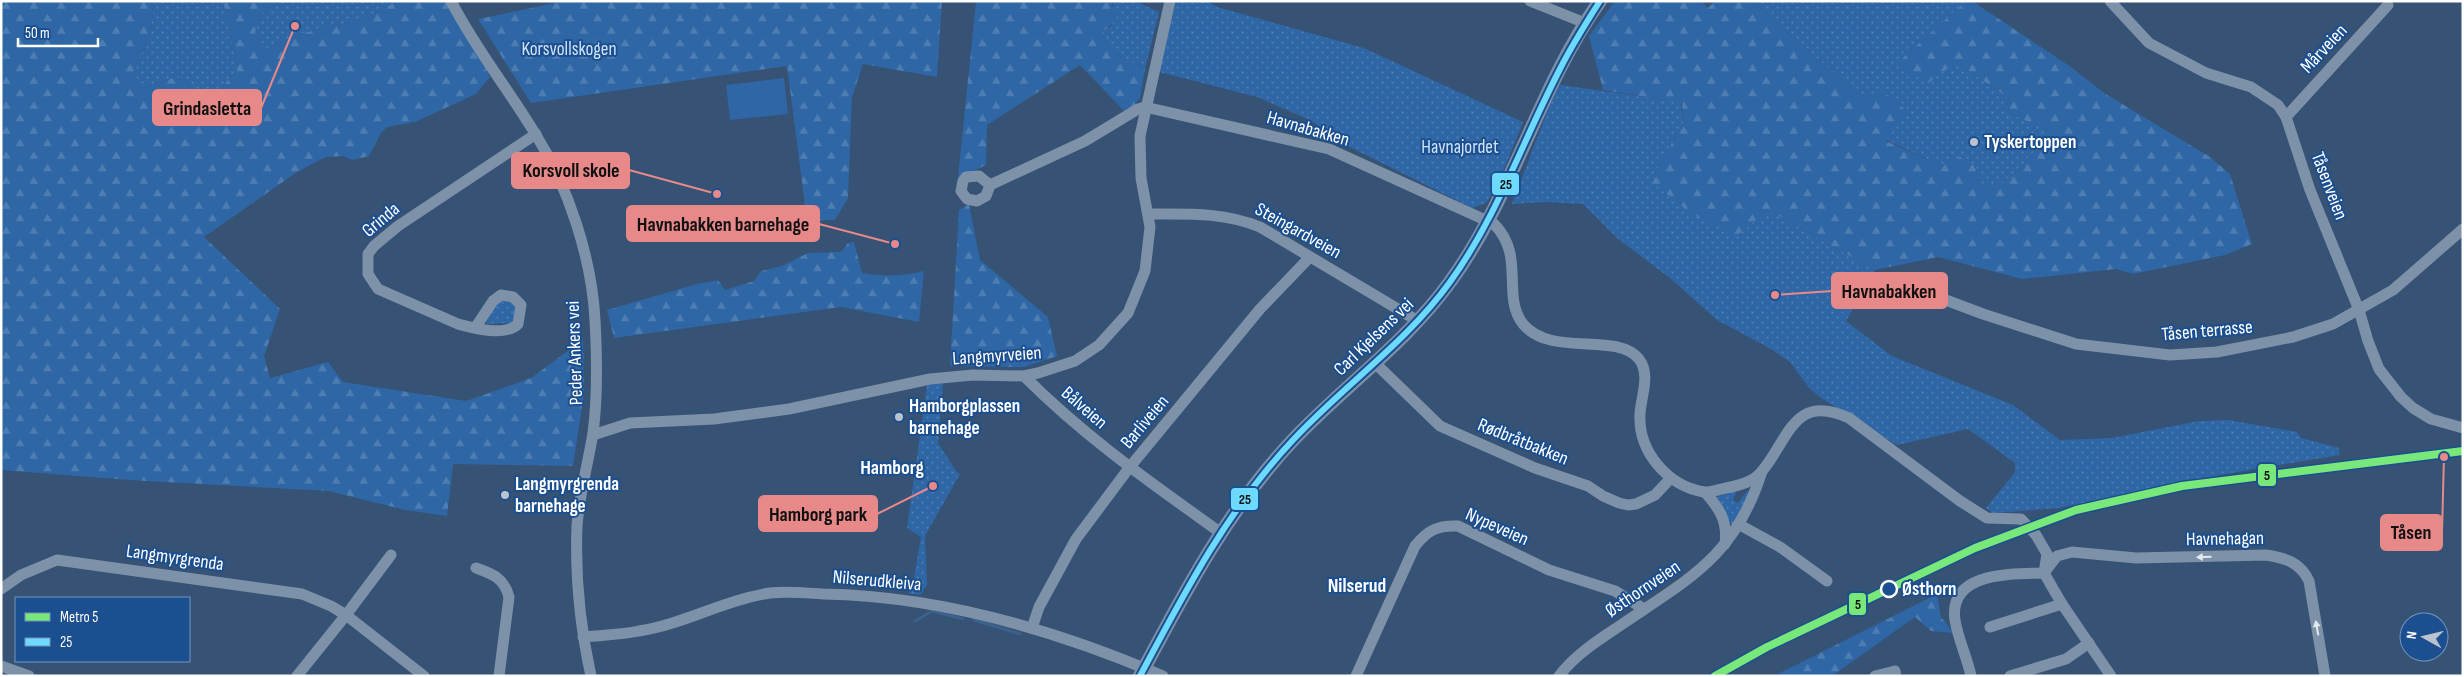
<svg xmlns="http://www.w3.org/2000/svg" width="2464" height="677" viewBox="0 0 2464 677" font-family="'Sofia Sans Condensed',sans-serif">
	<defs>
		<pattern id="grass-dots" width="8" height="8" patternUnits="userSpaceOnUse" patternTransform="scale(1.25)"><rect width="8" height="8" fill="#2f66a5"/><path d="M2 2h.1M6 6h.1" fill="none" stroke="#4e7db2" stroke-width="1.8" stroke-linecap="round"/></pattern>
		<pattern id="forest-firs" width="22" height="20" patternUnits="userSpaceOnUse" patternTransform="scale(1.25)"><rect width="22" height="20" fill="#2f66a5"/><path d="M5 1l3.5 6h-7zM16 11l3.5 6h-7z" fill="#4e7db2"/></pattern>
	</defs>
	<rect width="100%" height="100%" fill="#365274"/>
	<g fill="url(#grass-dots)">
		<path d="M 153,1 L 223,1 L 238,69 L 220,89 L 202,94 L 176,77 L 140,89 L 134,71 C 147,45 153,31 153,1 Z"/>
		<polygon points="283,1 397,1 364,19 303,33 266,49 255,33 262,13"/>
		<path d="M 1113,1 L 1135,1 L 1159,12 L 1145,69 C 1128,60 1106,53 1103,32 L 1112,25 Z"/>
		<polygon points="1176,1 1207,1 1217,7 1364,48 1523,122 1497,187 1486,203 1472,208 1338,141 1312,121 1257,97 1159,72"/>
		<polygon points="1752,1 1966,1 1897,64 1956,62 2007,97 2008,113 2051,131 2020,168 1994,190 1979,182 1975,165 1942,166 1886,140 1906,111 1862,98"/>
		<polygon points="1560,85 1681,102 1683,123 1651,181 1768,210 1875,270 1846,321 1892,356 2013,405 2060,440 2112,438 2199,421 2229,420 2297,432 2301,438 2339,448 2340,455 2225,474 2059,508 1993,513 1986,508 2015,472 2015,463 1968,429 1897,445 1821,398 1809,388 1790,362 1771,349 1717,320 1671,279 1617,238 1583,204 1545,202 1512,204 1549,107"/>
		<polygon points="499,301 510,302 516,308 512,323 487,324 486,322"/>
		<polygon points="943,382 938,443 956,471 960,474 925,536 927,585 920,595 908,593 912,589 921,537 907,528 927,385"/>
		<polygon points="1737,490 1733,500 1738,503 1747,491 1749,493 1732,526 1717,497"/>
	</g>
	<g fill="url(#forest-firs)">
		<path d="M 1,1 L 153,1 C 153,31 147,45 134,71 L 140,89 L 176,77 L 202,94 L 220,89 L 238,69 L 223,1 L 283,1 L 262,13 L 255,33 L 266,49 L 303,33 L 364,19 L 397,1 L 451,1 L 490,77 L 476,94 L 415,122 L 387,127 L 380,134 L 369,156 L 352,160 L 343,156 L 326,157 L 297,172 L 204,237 L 280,309 L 264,356 L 270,378 L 328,362 L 343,382 L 466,401 L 531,378 L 583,340 L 584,393 L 573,466 L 453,464 L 447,516 L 405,510 L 329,491 L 129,480 L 1,470 Z"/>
		<polygon points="565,1 942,1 937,77 863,64 852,97 848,198 835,220 807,221 787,66 531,103 478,19"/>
		<path d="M 976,1 L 1113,1 L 1112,5 L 1118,18 L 1103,32 C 1106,53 1128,60 1145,69 L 1140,98 L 1127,114 L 1080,65 L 987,125 L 986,165 L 958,178 Z"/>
		<polygon points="1615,1 1701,1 1708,8 1715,1 1752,1 1862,98 1882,91 1907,111 1886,141 1942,166 1960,157 1975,165 1979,182 1994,190 2020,168 2051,131 2008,113 2007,97 1956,62 1928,83 1896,64 1966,1 1972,1 2071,67 2104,93 2210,157 2230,174 2252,244 2225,255 2133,274 2116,269 2022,279 1938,257 1875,270 1768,210 1736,236 1690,213 1651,181 1683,123 1682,103 1603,90 1589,36"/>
		<polygon points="969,204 980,260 1048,317 1057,356 1024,367 950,366 959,210"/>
		<path d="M 854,242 L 862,273 C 884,277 902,276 924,271 L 919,322 L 841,307 L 614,338 L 607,310 L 697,284 L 718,280 L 725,290 L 754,281 L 761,271 L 782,266 L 808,253 L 841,252 L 848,243 Z"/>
		<polygon points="1937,594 1941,617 1954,633 1931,631 1915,617 1832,676 1774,676"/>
	</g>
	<polygon fill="#2f66a5" points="784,78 788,114 730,120 726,85"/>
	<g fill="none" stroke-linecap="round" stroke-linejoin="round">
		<g stroke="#3b618d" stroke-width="3">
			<polyline points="974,620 1020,634"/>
			<polyline points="915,621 932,611 963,619"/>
		</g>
		<g stroke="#7d92a8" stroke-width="11">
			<path d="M 451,1 C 475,48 509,90 536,135 C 568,186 592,259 595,320 C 597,357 598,396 593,433 C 588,464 579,495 577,526 C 575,577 580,626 591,676"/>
			<polyline points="1530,1 1585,23"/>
			<polyline points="2110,1 2149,43 2206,73 2251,87 2278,105 2286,117 2310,190 2359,310 2368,341 2379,369 2401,397 2413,408 2431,419 2463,428"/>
			<polyline points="2286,117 2388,5"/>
			<path d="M 990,185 L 986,196 L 977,201 L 967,199 L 961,191 L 963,181 L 966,177 L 979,176 L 990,185 L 1085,141 L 1138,109 L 1145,107 L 1329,149 L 1494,224 C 1526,256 1501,296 1523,324 C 1551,358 1617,331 1639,359 C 1651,375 1641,396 1640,414 C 1638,452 1668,486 1704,492 C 1710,493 1720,489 1726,488 C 1740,485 1754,482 1763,470 C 1790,436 1795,393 1849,418 L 1960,501 L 1987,518 L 2021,519 L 2036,535 L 2047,554 L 2044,573 L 2062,604 L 2111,676"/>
			<path d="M 1149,214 C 1188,214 1223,212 1260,227 L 1418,321"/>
			<polyline points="1872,281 1890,279 1983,314 2076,344 2170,355 2217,352 2293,337 2333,324 2393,290 2463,229"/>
			<path d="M 475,328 L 493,301 L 501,295 L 513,297 L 521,305 L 518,324 C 505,337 473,328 458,324 L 378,289 L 368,274 L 368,254 L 374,246 L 398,226 L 536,134"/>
			<polyline points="1375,363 1440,426 1535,468 1588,486 1603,496 1619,503 1628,505 1636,504 1655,495 1670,479"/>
			<path d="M 1024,376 C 1086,438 1150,482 1221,533"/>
			<polyline points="593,435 630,423 714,419 789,409 930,379 973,375 1024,376 1038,373 1075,361 1099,345 1128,313 1145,271 1150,227 1141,178 1140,136 1170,1"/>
			<path d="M 1705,492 C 1720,509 1728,522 1725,544"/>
			<polyline points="1740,525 1780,547 1827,581"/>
			<path d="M 476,568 C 493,574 504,578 509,597 L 499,676"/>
			<polyline points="1,589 21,575 57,560 302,594 331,606 346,615 424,676"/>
			<polyline points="1990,627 2062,604"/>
			<polyline points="1032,628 1039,607 1076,539 1129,468 1260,309 1310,257"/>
			<path d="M 583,637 C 601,635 621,635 639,631 C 684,624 724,600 770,593 C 787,591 806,593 823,594 C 940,596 1056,630 1163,676"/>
			<polyline points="1,666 29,676"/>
			<polyline points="297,676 346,615 391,555"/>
			<path d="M 1356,676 L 1415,546 C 1428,530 1438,525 1458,526 L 1549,570 L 1615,591 L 1644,609"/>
			<path d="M 1559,676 C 1575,655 1597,641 1618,627 C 1688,579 1735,558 1762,471"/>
			<polyline points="1875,676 1895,671 1896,676"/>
			<path d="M 1971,676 C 1967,657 1958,639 1955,620 C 1948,571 2013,574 2044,573 L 2057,556 L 2072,552 L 2136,558 L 2266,555 C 2285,558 2300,562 2309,581 L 2325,676"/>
			<polyline points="2010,676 2066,659 2089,643"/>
		</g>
		<path stroke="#7d8ea7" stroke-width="14" d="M 1140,676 C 1184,593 1228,509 1293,440 C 1344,386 1406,343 1450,282 C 1513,196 1538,88 1600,1"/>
		<g stroke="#1b4f8f" stroke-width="10">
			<path id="bus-1" d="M 1140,676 C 1184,593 1228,509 1293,440 C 1343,386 1406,343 1450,282 C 1497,217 1523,140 1560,69 C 1572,45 1586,23 1600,1"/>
		</g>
		<use href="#bus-1" stroke="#6ddafd" stroke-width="6"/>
		<g stroke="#1b4f8f" stroke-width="11">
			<polyline id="metro-1" points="1715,676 1767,647 1975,548 2076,510 2182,486 2463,451"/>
		</g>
		<use href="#metro-1" stroke="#77e879" stroke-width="8"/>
	</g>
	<defs><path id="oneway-solid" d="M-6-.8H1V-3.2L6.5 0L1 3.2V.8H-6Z" transform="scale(1.25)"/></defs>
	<g fill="#e5e9ee">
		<use href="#oneway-solid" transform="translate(2204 557) rotate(178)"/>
		<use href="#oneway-solid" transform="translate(2317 628) rotate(-100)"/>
	</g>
	<g fill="#b9c2ce" stroke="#1b4f8f" stroke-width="2">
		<circle cx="1974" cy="142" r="5"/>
		<circle cx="899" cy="417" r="5"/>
		<circle cx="505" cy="495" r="5"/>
	</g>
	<circle fill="#1b4f8f" stroke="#fff" stroke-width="2.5" cx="1889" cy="589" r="8"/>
	<g text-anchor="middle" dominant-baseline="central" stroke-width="4" stroke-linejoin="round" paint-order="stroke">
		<g font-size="19" fill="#cfe3fa" stroke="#1b4f8f">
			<text x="569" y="49">Korsvollskogen</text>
			<text x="1460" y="147">Havnajordet</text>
		</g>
		<g font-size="19" fill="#fff" stroke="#1b4f8f">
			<text transform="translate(2324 49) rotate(-47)">Mårveien</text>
			<text transform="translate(1308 129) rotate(16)">Havnabakken</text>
			<text transform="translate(2329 186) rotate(69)">Tåsenveien</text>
			<text transform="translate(381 220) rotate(-40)">Grinda</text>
			<text transform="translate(1298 231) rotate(29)">Steingardveien</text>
			<text transform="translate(2207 331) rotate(-5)">Tåsen terrasse</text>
			<text transform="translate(1374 337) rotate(-44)">Carl Kjelsens vei</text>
			<text transform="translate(575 353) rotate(-92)">Peder Ankers vei</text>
			<text transform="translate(997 356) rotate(-4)">Langmyrveien</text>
			<text transform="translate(1084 408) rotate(41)">Bålveien</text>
			<text transform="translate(1145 422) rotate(-50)">Barliveien</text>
			<text transform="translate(1523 442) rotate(22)">Rødbråtbakken</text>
			<text transform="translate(1497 527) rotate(24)">Nypeveien</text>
			<text transform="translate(2225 539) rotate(-1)">Havnehagan</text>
			<text transform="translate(175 558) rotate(8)">Langmyrgrenda</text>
			<text transform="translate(877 581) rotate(5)">Nilserudkleiva</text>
			<text transform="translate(1643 589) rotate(-34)">Østhornveien</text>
		</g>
		<g font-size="19" font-weight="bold" fill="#fff" stroke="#1b4f8f" text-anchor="start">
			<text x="1984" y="142">Tyskertoppen</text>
			<text x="909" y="406">Hamborgplassen<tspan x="909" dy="22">barnehage</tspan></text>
			<text x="515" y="484">Langmyrgrenda<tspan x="515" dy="22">barnehage</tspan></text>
		</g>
		<g font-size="19" font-weight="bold" fill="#fff" stroke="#1b4f8f" text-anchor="start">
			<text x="1902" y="589">Østhorn</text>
		</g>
		<g font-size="20" font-weight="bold" fill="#fff" stroke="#1b4f8f">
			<text x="892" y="468">Hamborg</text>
			<text x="1357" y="586">Nilserud</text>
		</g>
	</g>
	<path fill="none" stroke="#e88989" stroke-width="2" d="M295 26L261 108M717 194L629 170M895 244L819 224M1775 295L1832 291M933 486L877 514M2444 457L2442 532"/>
	<g fill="#e88989" stroke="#1b4f8f" stroke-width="2">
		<circle cx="295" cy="26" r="5"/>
		<circle cx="717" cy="194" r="5"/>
		<circle cx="895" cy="244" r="5"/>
		<circle cx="1775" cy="295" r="5"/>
		<circle cx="933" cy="486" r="5"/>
		<circle cx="2444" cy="457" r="5"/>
	</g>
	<g fill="#e88989" stroke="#e88989" stroke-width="2">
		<rect x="153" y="90" width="108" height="35" rx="5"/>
		<rect x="512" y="153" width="117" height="35" rx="5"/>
		<rect x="627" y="206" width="192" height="35" rx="5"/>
		<rect x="1832" y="273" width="115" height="35" rx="5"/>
		<rect x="759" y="496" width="118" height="35" rx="5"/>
		<rect x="2381" y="515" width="61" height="35" rx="5"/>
	</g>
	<g font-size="20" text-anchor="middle" font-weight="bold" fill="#111">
		<text x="207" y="115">Grindasletta</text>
		<text x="571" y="177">Korsvoll skole</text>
		<text x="723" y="231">Havnabakken barnehage</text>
		<text x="1889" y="298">Havnabakken</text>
		<text x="818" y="521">Hamborg park</text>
		<text x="2411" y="539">Tåsen</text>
	</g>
	<g stroke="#1b4f8f" stroke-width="2">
		<rect x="1491" y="172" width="29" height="24" rx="5" fill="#6ddafd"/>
		<rect x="2257" y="463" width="20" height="24" rx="5" fill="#77e879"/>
		<rect x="1230" y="487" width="29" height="24" rx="5" fill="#6ddafd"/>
		<rect x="1848" y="592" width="19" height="24" rx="5" fill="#77e879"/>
	</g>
	<g font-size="14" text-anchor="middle" font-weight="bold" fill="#111">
		<text x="1506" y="189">25</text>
		<text x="2267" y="480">5</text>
		<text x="1245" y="504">25</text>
		<text x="1858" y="609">5</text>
	</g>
	<rect width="2464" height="677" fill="none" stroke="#ffffff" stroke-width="5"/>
	<rect x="15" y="597" width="175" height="65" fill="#1b4f8f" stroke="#7695bc"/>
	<rect x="25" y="613" width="25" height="8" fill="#77e879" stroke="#7695bc"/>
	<text x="60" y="622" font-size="15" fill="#ffffff">Metro 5</text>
	<rect x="25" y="638" width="25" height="8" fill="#6ddafd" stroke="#7695bc"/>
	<text x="60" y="647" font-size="15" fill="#ffffff">25</text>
	<g transform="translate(2424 637) rotate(278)"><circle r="24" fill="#1b4f8f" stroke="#7695bc"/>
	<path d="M0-4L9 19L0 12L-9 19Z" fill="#b9c2ce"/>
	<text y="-8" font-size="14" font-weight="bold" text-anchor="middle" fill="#ffffff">N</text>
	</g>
	<path d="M18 38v8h80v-8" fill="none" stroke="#ffffff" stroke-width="2.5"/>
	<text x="25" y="38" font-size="15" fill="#ffffff" stroke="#1b4f8f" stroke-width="4" paint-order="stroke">50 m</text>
</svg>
